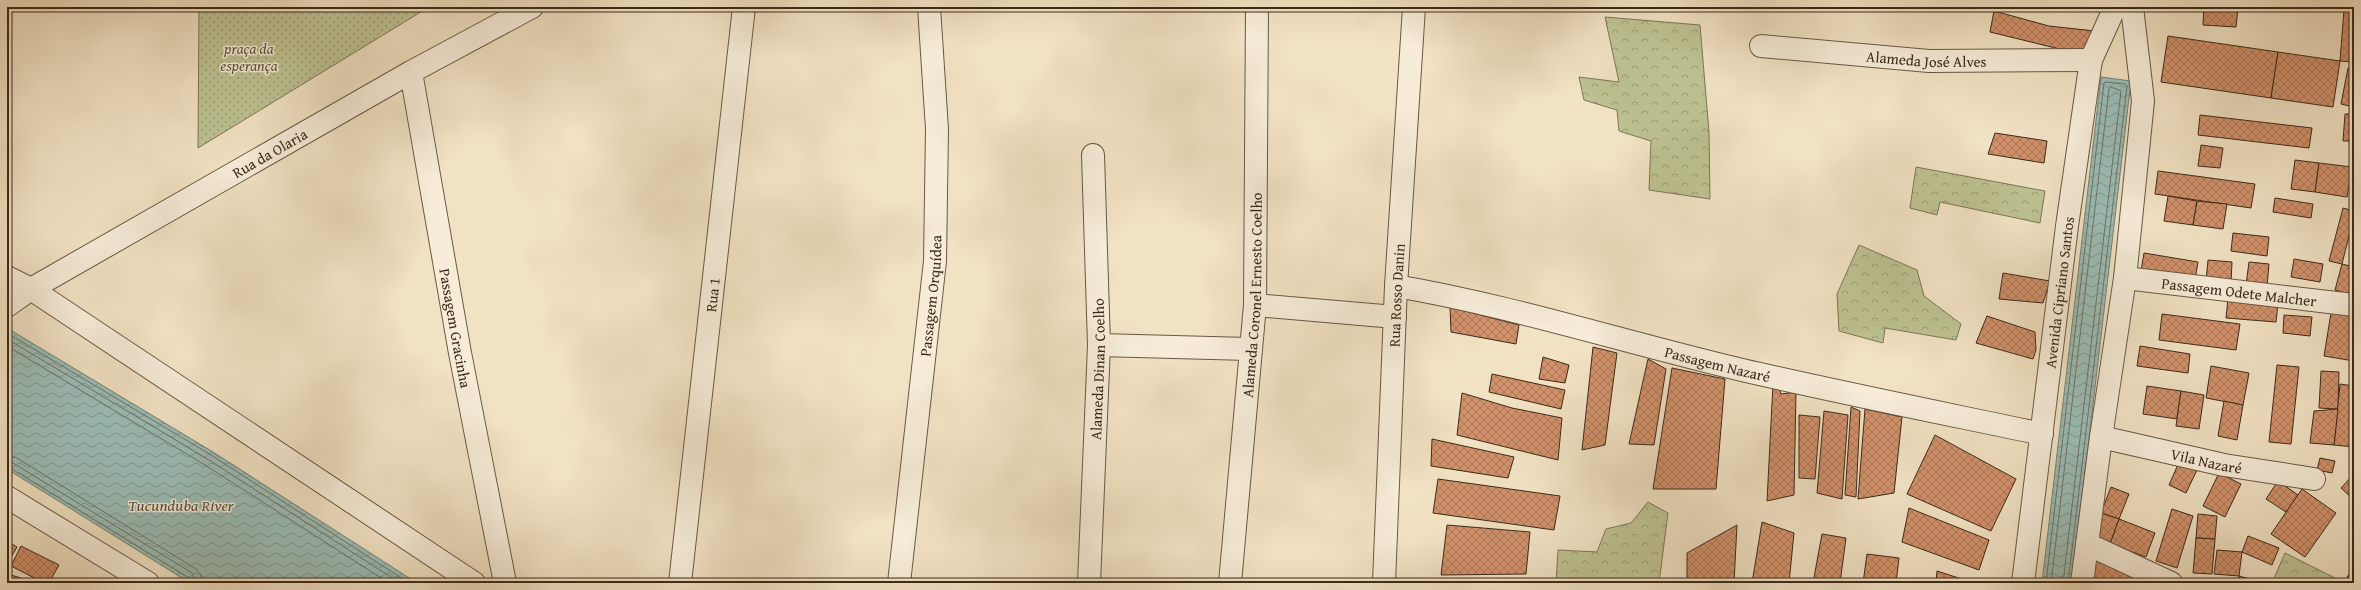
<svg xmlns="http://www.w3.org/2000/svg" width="2361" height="590" viewBox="0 0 2361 590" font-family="'Gentium Book Plus',serif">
	<defs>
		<pattern id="forest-crowns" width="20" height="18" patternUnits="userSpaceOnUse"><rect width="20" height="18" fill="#bdc292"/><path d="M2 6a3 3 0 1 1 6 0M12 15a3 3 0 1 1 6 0" fill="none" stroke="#9b9e76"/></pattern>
		<pattern id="park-dots" width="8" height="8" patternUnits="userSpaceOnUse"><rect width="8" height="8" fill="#bdc292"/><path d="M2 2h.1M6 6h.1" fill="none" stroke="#9b9e76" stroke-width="1.8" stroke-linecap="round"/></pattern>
		<pattern id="water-waves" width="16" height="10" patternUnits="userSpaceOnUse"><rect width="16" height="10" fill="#9bbdb6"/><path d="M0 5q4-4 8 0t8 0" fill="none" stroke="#809a93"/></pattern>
		<pattern id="building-cross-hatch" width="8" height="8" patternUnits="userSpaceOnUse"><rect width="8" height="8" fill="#d1916b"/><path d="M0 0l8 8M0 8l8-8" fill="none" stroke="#ab7757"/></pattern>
	</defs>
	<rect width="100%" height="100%" fill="#f1e2c3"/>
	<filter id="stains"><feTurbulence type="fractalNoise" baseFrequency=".005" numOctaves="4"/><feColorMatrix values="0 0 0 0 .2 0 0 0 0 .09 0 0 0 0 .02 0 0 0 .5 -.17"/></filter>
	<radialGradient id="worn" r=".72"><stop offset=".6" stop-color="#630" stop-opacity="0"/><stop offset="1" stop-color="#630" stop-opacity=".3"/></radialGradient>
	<g fill="url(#forest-crowns)" stroke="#7c7656">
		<polygon points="1605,17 1700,25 1709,132 1710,199 1649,190 1651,141 1619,131 1617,110 1584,100 1579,77 1619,82"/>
		<polygon points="1916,167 2045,191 2040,223 1940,202 1937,215 1910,208"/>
		<polygon points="1859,245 1917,270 1924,296 1961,324 1956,340 1885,328 1883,343 1839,331 1837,294"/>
		<polygon points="1648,502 1668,513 1659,583 1556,583 1558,550 1597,552 1606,529 1631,523"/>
		<polygon points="2285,553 2345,583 2272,583"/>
	</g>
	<polygon fill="url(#park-dots)" stroke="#7c7656" points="199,7 429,7 198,148"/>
	<g fill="url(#water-waves)" stroke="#758277">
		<polygon points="2101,77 2131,81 2072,583 2042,583"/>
		<polygon points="7,328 213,452 417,583 190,583 7,469"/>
	</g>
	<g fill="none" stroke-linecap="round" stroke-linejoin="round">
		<g stroke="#6c7468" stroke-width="1">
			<polyline points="7,333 211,455 409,583"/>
			<polyline points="7,339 209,460 400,583"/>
			<polyline points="7,346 205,465 389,583"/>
			<polyline points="7,455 17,458 196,569 201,575 202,583"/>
			<polyline points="7,461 13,463 192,573 196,583"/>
			<polyline points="7,466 189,578 191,583"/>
			<polyline points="2046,583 2104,83 2106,82 2125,84 2127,86 2068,583"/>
			<polyline points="2051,583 2109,89 2111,87 2121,91 2063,583"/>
		</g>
	</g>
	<g fill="url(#building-cross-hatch)" stroke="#3c2a19">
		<polygon points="2204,7 2238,7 2236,27 2203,25"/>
		<polygon points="2344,10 2354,11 2354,62 2340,61"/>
		<polygon points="1994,11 2049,26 2095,31 2084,55 1990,32"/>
		<polygon points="2168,36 2278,52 2271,98 2161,82"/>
		<polygon points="2278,52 2340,61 2333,107 2271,98"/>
		<polygon points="2348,68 2354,69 2354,107 2341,104"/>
		<polygon points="2345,114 2354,114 2354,141 2343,141"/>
		<polygon points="2200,115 2312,128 2309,148 2198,135"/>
		<polygon points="1995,133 2047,141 2044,163 1988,154"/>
		<polygon points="2201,145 2223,148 2220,168 2198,166"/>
		<polygon points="2295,160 2319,163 2315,192 2291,189"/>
		<polygon points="2319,163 2352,167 2347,197 2315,192"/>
		<polygon points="2158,171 2255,184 2251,208 2155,194"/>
		<polygon points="2168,196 2197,201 2193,225 2164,221"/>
		<polygon points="2275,198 2313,204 2311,218 2273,212"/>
		<polygon points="2197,201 2227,204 2223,229 2193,225"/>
		<polygon points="2343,208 2354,211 2354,216 2342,264 2329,261"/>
		<polygon points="2233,233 2269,237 2267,256 2231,251"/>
		<polygon points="2144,253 2198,262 2195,280 2141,271"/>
		<polygon points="2294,259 2323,264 2320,282 2291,277"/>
		<polygon points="2208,260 2232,262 2231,283 2206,281"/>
		<polygon points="2249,262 2269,264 2267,287 2246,285"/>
		<polygon points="2342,264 2354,267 2352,295 2335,290"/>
		<polygon points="2003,273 2050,281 2043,303 1999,299"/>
		<polygon points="2228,298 2278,303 2276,322 2226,318"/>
		<polygon points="1450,307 1519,325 1516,344 1451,332"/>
		<polygon points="2331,313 2354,316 2354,361 2324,356"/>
		<polygon points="2162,314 2240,324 2236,350 2159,340"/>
		<polygon points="2284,315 2312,317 2310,336 2283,333"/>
		<polygon points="1987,316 2035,332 2036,350 2033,359 1976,343"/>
		<polygon points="2140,346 2190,354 2188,373 2137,366"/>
		<polygon points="1593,347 1617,353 1605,445 1582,450"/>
		<polygon points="1543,357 1569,365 1565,383 1539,379"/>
		<polygon points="1648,359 1666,369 1654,445 1629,444"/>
		<polygon points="2277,365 2299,367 2291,444 2269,442"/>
		<polygon points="2211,366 2249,373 2243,405 2206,398"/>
		<polygon points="1672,368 1725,379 1716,489 1653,489"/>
		<polygon points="2321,371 2339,372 2338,409 2319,408"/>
		<polygon points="1492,374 1565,390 1561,409 1489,392"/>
		<polygon points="1773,384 1779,387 1781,394 1796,392 1794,495 1767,501"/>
		<polygon points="2340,384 2354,386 2354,447 2334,445"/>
		<polygon points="2147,386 2181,391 2177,419 2143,414"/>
		<polygon points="2181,391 2204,395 2199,429 2176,426"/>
		<polygon points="1462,393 1512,408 1562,418 1558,460 1457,435"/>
		<polygon points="2224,401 2243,405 2237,440 2218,436"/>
		<polygon points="1851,407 1860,411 1856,497 1845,495"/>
		<polygon points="1865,409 1902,417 1894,493 1858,499"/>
		<polygon points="2338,409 2334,445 2310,443 2314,411"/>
		<polygon points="1824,411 1848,415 1842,499 1817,493"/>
		<polygon points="1799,415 1820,417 1815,479 1799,478"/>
		<polygon points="1935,435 2016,479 1991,531 1907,494"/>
		<polygon points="1432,439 1514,457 1508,478 1431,466"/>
		<polygon points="2320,458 2335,461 2332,473 2317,470"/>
		<polygon points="2180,460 2198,468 2186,493 2169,485"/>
		<polygon points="2219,473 2241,484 2225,517 2203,506"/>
		<polygon points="2354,474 2354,500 2341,488"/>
		<polygon points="1438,479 1560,496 1554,530 1433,513"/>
		<polygon points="2278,481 2298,495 2286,512 2266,499"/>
		<polygon points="2111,487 2129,494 2119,519 2101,513"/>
		<polygon points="2302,489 2336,513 2305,557 2271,534"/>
		<polygon points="1909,508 1989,540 1979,570 1902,542"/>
		<polygon points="2172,509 2193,516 2177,568 2156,561"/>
		<polygon points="2101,513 2119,519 2110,544 2092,538"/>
		<polygon points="2198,514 2217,516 2215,539 2196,538"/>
		<polygon points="2119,519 2155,533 2146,557 2110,544"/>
		<polygon points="1762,522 1794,533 1789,583 1752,583"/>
		<polygon points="1447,525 1530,532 1526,574 1441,575"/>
		<polygon points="1737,525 1734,583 1687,583 1687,553"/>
		<polygon points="1822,534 1846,538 1840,583 1813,583"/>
		<polygon points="2248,536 2279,548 2272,565 2242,552"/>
		<polygon points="2196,538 2215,539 2212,574 2193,573"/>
		<polygon points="7,541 17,547 7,564"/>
		<polygon points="21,546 59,565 49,583 44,583 11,566"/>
		<polygon points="2217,550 2242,552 2239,576 2214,574"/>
		<polygon points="1867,554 1899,558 1896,583 1863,583"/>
		<polygon points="2097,560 2149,583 2087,583"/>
		<polygon points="2354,568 2354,582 2347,577"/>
		<polygon points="1937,571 1974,583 1936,583"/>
		<polygon points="11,575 37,583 9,583"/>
		<polygon points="2239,576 2265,583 2238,583"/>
		<polygon points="52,580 62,583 51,583"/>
	</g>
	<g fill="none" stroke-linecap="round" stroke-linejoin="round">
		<g stroke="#695844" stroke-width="24">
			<g id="minor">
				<path id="s1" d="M 1761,46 L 1929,61 L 2091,60"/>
				<path id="s2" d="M 411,72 L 460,353 L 505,583"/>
				<polyline points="7,277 31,289 474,583"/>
				<path id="s3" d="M 2125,278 L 2354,305"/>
				<path id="s4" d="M 1396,286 C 1513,306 1627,343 1742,370 C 1842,393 1942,413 2042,434"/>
				<polyline points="1255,305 1395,317"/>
				<path id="s5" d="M 7,306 L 31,289 L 411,72 L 532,7"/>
				<polyline points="1099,345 1249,349"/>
				<path id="s6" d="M 2101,437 L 2224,465 L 2314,479"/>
				<polyline points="7,497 148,583"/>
				<polyline points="2087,544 2171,583"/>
				<path id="s7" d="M 680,583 L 744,7"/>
				<path id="s8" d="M 899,583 L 935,261 L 937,129 L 929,7"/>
				<path id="s9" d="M 1089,583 L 1099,345 L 1093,155"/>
				<path id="s10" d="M 1230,583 L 1255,305 L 1257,7"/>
				<path id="s11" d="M 1384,583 L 1396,286 L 1414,7"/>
				<path id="s12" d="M 2023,583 L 2067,226 L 2091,60 L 2115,7"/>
				<polyline points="2082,583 2101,437 2125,278 2143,101 2132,7"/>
			</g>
		</g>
		<use href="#minor" stroke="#f6ecd8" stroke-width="22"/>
	</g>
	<g text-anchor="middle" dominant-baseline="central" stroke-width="3" stroke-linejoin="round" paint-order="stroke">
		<g font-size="15" font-style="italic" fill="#5c5037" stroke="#f6ecd8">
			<text x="249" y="48">praça da<tspan x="249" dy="17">esperança</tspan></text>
		</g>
		<g font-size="15" fill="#3c2a19" stroke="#f6ecd8">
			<text stroke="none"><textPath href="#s1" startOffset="166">Alameda José Alves</textPath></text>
			<text stroke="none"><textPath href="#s5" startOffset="304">Rua da Olaria</textPath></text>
			<text stroke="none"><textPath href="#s3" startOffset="115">Passagem Odete Malcher</textPath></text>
			<text stroke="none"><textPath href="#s12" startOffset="293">Avenida Cipriano Santos</textPath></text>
			<text stroke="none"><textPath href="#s7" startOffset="290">Rua 1</textPath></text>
			<text stroke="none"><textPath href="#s10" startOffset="289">Alameda Coronel Ernesto Coelho</textPath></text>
			<text stroke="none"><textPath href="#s11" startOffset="288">Rua Rosso Danin</textPath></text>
			<text stroke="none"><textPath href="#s8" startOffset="289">Passagem Orquídea</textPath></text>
			<text stroke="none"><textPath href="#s2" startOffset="260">Passagem Gracinha</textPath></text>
			<text stroke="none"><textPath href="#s4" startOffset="331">Passagem Nazaré</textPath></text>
			<text stroke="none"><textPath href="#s9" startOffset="214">Alameda Dinan Coelho</textPath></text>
			<text stroke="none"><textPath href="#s6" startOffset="108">Vila Nazaré</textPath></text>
		</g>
		<g font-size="16" font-style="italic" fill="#544f40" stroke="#f6ecd8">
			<text x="181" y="505">Tucunduba River</text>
		</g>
	</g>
	<rect width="2361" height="590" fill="none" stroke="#f1e2c3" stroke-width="24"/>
	<rect x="8" y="8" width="2345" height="574" fill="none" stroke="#3c2a19" stroke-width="2"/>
	<rect x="12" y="12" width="2337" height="566" fill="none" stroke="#3c2a19"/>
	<rect width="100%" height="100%" filter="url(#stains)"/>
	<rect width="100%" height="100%" fill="url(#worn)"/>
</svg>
